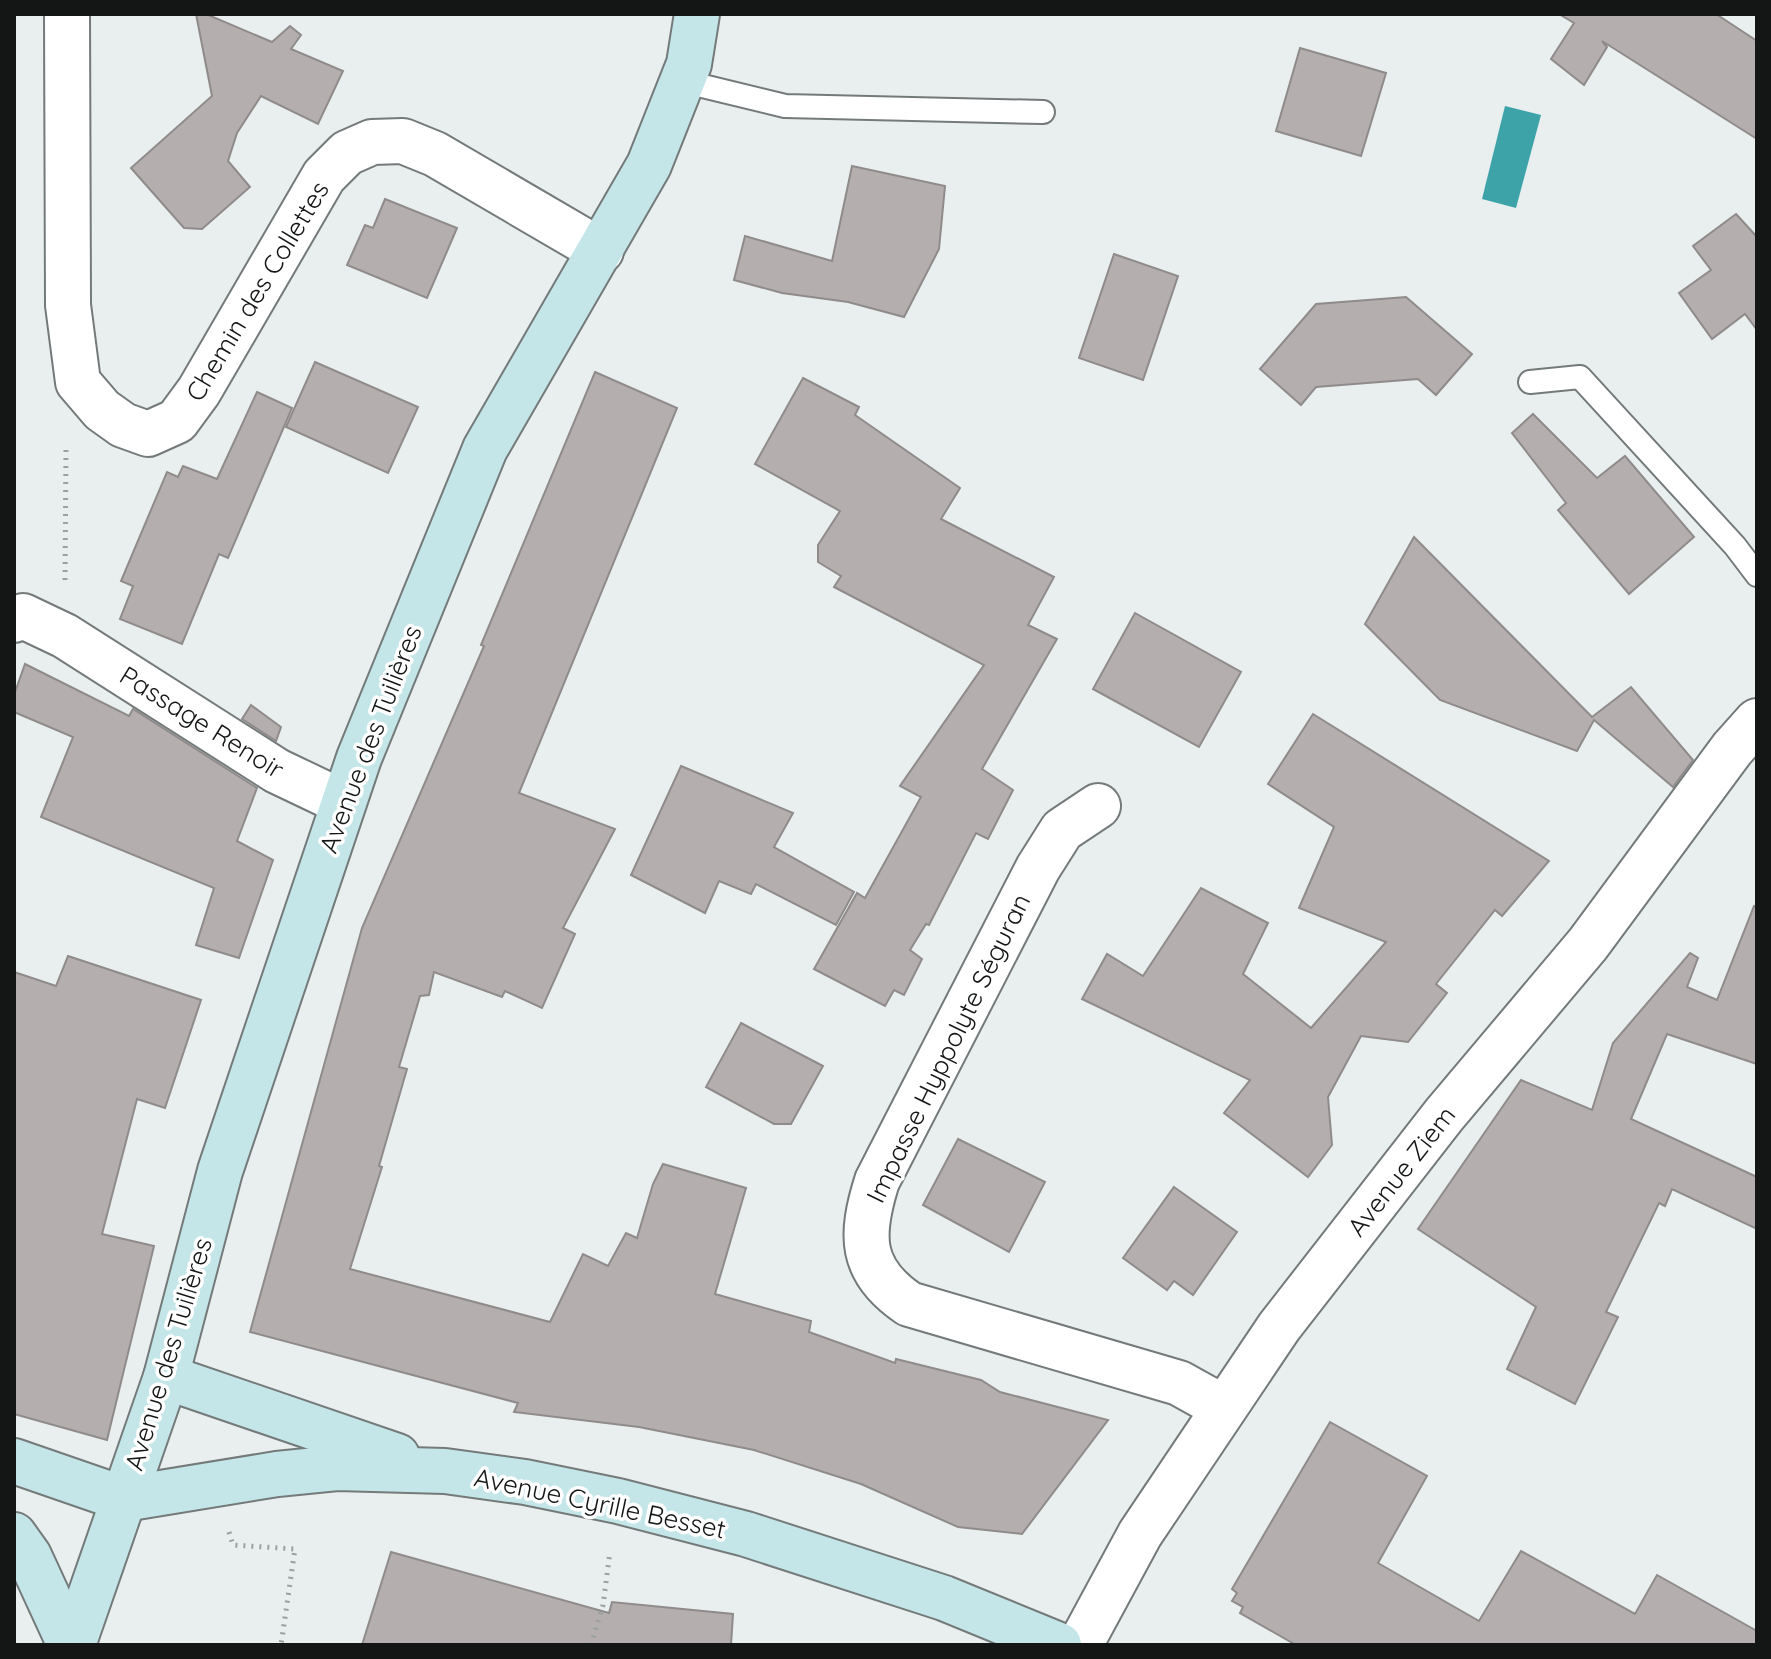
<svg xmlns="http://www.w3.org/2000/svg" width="1771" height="1659" viewBox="0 0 1771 1659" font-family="Quicksand,sans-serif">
	<rect width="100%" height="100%" fill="#e9efef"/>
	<polygon fill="#3da3a9" points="1505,106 1541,115 1516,208 1482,199"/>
	<g fill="#b4aeae" stroke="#908b8b" stroke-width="2">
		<polygon points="196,14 206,14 272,42 290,26 301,35 291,49 343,71 318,124 261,96 237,133 228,161 250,187 202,229 184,228 131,168 212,96"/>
		<polygon points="1559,14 1716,14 1757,41 1757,139 1602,41 1607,47 1584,85 1551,59 1574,23"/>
		<polygon points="1300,48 1386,73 1361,156 1276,131"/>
		<polygon points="852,166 945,186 939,249 904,317 848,302 782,293 734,280 745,236 832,261"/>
		<polygon points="385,199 457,228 427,298 347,265 365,225 373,228"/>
		<polygon points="1736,214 1757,237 1757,330 1745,314 1712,339 1679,293 1711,270 1693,246"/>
		<polygon points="1114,254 1178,276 1143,380 1079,358"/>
		<polygon points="1406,297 1472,354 1436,395 1418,379 1316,387 1301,405 1260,369 1316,304"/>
		<polygon points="315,362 418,407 388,473 286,427"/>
		<polygon points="595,372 677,408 519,793 615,829 563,928 575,934 542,1008 505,991 502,997 434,972 429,995 420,996 399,1067 407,1069 379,1166 382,1167 350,1269 550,1322 583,1254 608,1266 626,1233 637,1238 653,1184 663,1164 746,1188 715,1294 811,1321 809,1332 895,1363 896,1359 981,1380 1000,1392 1108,1420 1022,1534 958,1527 861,1484 754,1450 639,1427 514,1412 518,1403 250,1332 362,928 484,646 481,645"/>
		<polygon points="803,378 859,407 855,415 960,488 941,519 1054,577 1028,625 1057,639 982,769 1013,790 988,839 976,833 929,925 926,924 910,950 922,959 904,995 894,990 885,1006 814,969 857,893 865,898 921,797 900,786 984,665 834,587 841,576 818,562 818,545 840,511 755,464"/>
		<polygon points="257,392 292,408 228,558 219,554 182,644 120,619 133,586 121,581 167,472 178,477 183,466 217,479"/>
		<polygon points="1533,414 1597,478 1625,456 1694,537 1629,594 1558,510 1566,503 1512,433"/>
		<polygon points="1414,537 1592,717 1631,687 1693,760 1673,787 1594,720 1577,751 1440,700 1365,624"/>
		<polygon points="1135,613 1241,672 1199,747 1093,689"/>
		<polygon points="25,664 129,716 133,709 257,788 237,841 273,860 239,958 196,945 214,888 41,817 73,737 14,712 14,695"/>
		<polygon points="251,705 281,727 276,741 242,719"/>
		<polygon points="1313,714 1549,861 1502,916 1495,910 1436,984 1447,993 1408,1042 1361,1036 1328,1097 1332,1145 1308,1177 1224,1113 1250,1080 1082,999 1107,954 1143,976 1201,888 1268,923 1243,974 1311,1028 1386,942 1299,908 1334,827 1268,784"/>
		<polygon points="681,766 793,813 774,847 854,892 836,925 756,884 751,894 719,881 705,913 631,875"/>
		<polygon points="1754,906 1757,907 1757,1064 1667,1034 1631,1119 1757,1177 1757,1229 1672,1189 1665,1206 1659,1203 1606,1312 1618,1317 1575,1404 1507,1369 1536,1307 1418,1229 1521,1080 1592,1110 1613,1043 1690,953 1698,958 1687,987 1717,1000"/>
		<polygon points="68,956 201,1000 165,1108 137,1099 102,1234 154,1246 107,1440 14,1414 14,972 56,986"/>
		<polygon points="741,1023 823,1066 791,1124 774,1124 706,1087"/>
		<polygon points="958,1139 1045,1182 1009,1252 923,1205"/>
		<polygon points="1174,1187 1237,1232 1193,1295 1174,1281 1167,1290 1123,1258"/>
		<polygon points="1330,1422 1427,1476 1378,1563 1479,1621 1521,1551 1635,1614 1657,1575 1757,1631 1757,1645 1296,1645 1240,1613 1243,1607 1232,1601 1237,1593 1232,1589"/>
		<polygon points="391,1552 609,1613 612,1602 733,1614 731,1645 362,1645"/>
	</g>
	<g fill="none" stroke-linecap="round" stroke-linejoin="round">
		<g stroke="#747a7a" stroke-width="26">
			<g id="lane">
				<polyline points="682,81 785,106 1043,112"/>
				<polyline points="1530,382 1580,377 1735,546 1757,575"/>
			</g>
		</g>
		<g stroke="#747a7a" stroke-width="48">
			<g id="street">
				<polyline points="67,14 68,305 78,382 102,410 123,425 148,434 177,421 199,391 324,176 347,153 372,142 403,141 435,154 601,251"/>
				<polyline points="14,620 23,616 65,636 277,771 342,802"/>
				<path d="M 1098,806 L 1062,830 L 1038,868 L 877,1181 C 860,1235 859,1270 909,1304 L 1179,1383 L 1224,1408"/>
				<polyline points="1080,1645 1140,1534 1279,1327 1444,1115 1588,944 1732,749 1757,721"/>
			</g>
		</g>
		<g stroke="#747a7a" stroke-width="48">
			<g id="secondary">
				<polyline points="166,1377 397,1456"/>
				<polyline points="14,1461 124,1499 277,1474 337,1468 445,1471 525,1482 618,1501 746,1534 944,1598 1059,1645"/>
				<polyline points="14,1535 29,1556 70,1645"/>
				<polyline points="73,1645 166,1377 220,1171 359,758 485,449 649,165 689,64 697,14"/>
			</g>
		</g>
		<g stroke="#9ba0a0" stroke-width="5" stroke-dasharray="2 6" stroke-linecap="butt">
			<polyline points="65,580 66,446"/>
			<polyline points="229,1532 233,1545 295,1549 281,1645"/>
			<polyline points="591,1645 603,1605 610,1552"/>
		</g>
		<use href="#lane" stroke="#fff" stroke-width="22"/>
		<use href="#street" stroke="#fff" stroke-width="44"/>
		<use href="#secondary" stroke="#c4e6e8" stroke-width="44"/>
	</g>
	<g text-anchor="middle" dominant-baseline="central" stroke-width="7" stroke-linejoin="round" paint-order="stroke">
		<g font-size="26" fill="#141616" stroke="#fff">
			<text transform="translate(257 291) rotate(-59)">Chemin des Collettes</text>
			<text transform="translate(202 722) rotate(32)">Passage Renoir</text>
			<text transform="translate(370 739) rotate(-69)">Avenue des Tuilières</text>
			<text transform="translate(948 1048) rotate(-64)">Impasse Hyppolyte Séguran</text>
			<text transform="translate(1401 1171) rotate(-52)">Avenue Ziem</text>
			<text transform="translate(168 1354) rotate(-73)">Avenue des Tuilières</text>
			<text transform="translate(600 1503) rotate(12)">Avenue Cyrille Besset</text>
		</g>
	</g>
	<rect width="1771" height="1659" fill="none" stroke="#141616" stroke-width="32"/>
</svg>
